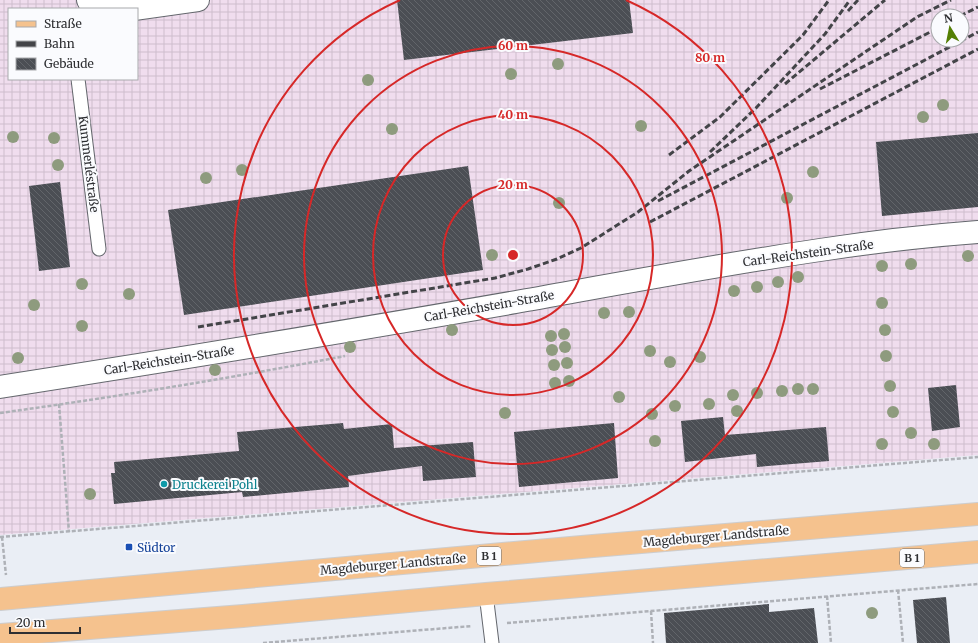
<svg xmlns="http://www.w3.org/2000/svg" width="978" height="643" viewBox="0 0 978 643" font-family="Merriweather,serif">
	<defs>
		<pattern id="industrial-grid" width="8" height="8" patternUnits="userSpaceOnUse"><rect width="8" height="8" fill="#f0ddee"/><path d="M0 4h8M4 0v8" fill="none" stroke="#cebecd"/></pattern>
		<pattern id="building-back-hatch" width="6" height="6" patternUnits="userSpaceOnUse"><rect width="6" height="6" fill="#4b4e54"/><path d="M-1 5l2 2M0 0l6 6M5-1l2 2" fill="none" stroke="#62656a"/></pattern>
	</defs>
	<rect width="100%" height="100%" fill="#eaeef5"/>
	<path fill="url(#industrial-grid)" fill-rule="evenodd" d="M 0,0 L 978,0 L 978,455 L 0,535 ZM 9,9 L 137,9 L 137,79 L 9,79 ZM 938,16 L 962,16 L 962,40 L 938,40 Z"/>
	<g fill="url(#building-back-hatch)">
		<polygon points="397,0 629,0 633,33 404,60"/>
		<polygon points="978,133 978,207 882,216 876,142"/>
		<polygon points="468,166 483,270 184,315 168,210"/>
		<polygon points="60,182 70,267 39,271 29,186"/>
		<polygon points="956,385 960,427 932,431 928,388"/>
		<polygon points="723,417 725,435 826,427 829,461 757,467 756,454 685,462 681,421"/>
		<polygon points="343,423 344,429 392,424 394,448 473,442 476,477 423,481 422,466 348,476 349,487 243,497 242,492 114,504 111,473 115,473 114,462 239,451 237,432"/>
		<polygon points="614,423 618,478 519,487 514,432"/>
		<polygon points="946,597 950,643 917,643 913,600"/>
		<polygon points="769,604 769,612 814,608 818,643 666,643 664,613"/>
	</g>
	<g fill="none" stroke-linecap="round" stroke-linejoin="round">
		<g stroke="#64676d" stroke-width="15">
			<g id="lane">
				<polyline points="78,79 99,249"/>
				<polyline points="486,594 492,643"/>
			</g>
		</g>
		<g stroke="#64676d" stroke-width="24">
			<g id="street">
				<polyline points="88,0 91,6 122,9"/>
				<polyline points="134,9 198,0"/>
				<path d="M 0,387 C 172,360 344,332 516,302 C 617,284 718,265 820,250 C 872,242 925,236 978,232"/>
			</g>
		</g>
		<g stroke="#cdcdce" stroke-width="24">
			<g id="primary">
				<polyline points="0,599 593,546 978,514"/>
				<polyline points="0,635 243,616 486,594 978,552"/>
			</g>
		</g>
		<g stroke="#aeb1b7" stroke-width="2.5" stroke-dasharray="4 2" stroke-linecap="butt">
			<polyline points="59,404 69,532"/>
			<path d="M 0,413 C 115,397 231,378 345,356"/>
			<polyline points="0,537 978,457"/>
			<polyline points="2,537 6,575"/>
			<polyline points="898,590 903,643"/>
			<polyline points="827,596 831,643"/>
			<polyline points="651,611 653,643"/>
			<polyline points="507,623 978,584"/>
			<polyline points="263,643 472,626"/>
		</g>
		<use href="#lane" stroke="#fff" stroke-width="13"/>
		<use href="#street" stroke="#fff" stroke-width="22"/>
		<use href="#primary" stroke="#f5c28e" stroke-width="22"/>
		<g stroke="#434448" stroke-width="3" stroke-dasharray="6 3" stroke-linecap="butt">
			<polyline points="848,11 858,0"/>
			<polyline points="960,16 978,7"/>
			<polyline points="785,84 885,0"/>
			<polyline points="820,89 938,28"/>
			<polyline points="710,152 756,108 825,34 850,0"/>
			<polyline points="669,155 720,117 803,35 829,0"/>
			<polyline points="658,201 978,32"/>
			<polyline points="650,222 978,49"/>
			<polyline points="198,327 495,278 528,269 557,259 581,248 638,212 689,171 917,17 951,0"/>
		</g>
	</g>
	<g fill="#8e9b7e">
		<circle cx="558" cy="64" r="6"/>
		<circle cx="511" cy="74" r="6"/>
		<circle cx="368" cy="80" r="6"/>
		<circle cx="943" cy="105" r="6"/>
		<circle cx="923" cy="117" r="6"/>
		<circle cx="641" cy="126" r="6"/>
		<circle cx="392" cy="129" r="6"/>
		<circle cx="13" cy="137" r="6"/>
		<circle cx="54" cy="138" r="6"/>
		<circle cx="58" cy="165" r="6"/>
		<circle cx="242" cy="170" r="6"/>
		<circle cx="813" cy="172" r="6"/>
		<circle cx="206" cy="178" r="6"/>
		<circle cx="787" cy="198" r="6"/>
		<circle cx="559" cy="203" r="6"/>
		<circle cx="492" cy="255" r="6"/>
		<circle cx="968" cy="256" r="6"/>
		<circle cx="911" cy="264" r="6"/>
		<circle cx="882" cy="266" r="6"/>
		<circle cx="798" cy="277" r="6"/>
		<circle cx="778" cy="282" r="6"/>
		<circle cx="82" cy="284" r="6"/>
		<circle cx="757" cy="287" r="6"/>
		<circle cx="734" cy="291" r="6"/>
		<circle cx="129" cy="294" r="6"/>
		<circle cx="882" cy="303" r="6"/>
		<circle cx="34" cy="305" r="6"/>
		<circle cx="629" cy="312" r="6"/>
		<circle cx="604" cy="313" r="6"/>
		<circle cx="82" cy="326" r="6"/>
		<circle cx="452" cy="330" r="6"/>
		<circle cx="885" cy="330" r="6"/>
		<circle cx="564" cy="334" r="6"/>
		<circle cx="551" cy="336" r="6"/>
		<circle cx="350" cy="347" r="6"/>
		<circle cx="565" cy="347" r="6"/>
		<circle cx="552" cy="350" r="6"/>
		<circle cx="650" cy="351" r="6"/>
		<circle cx="886" cy="356" r="6"/>
		<circle cx="700" cy="357" r="6"/>
		<circle cx="18" cy="358" r="6"/>
		<circle cx="670" cy="362" r="6"/>
		<circle cx="567" cy="363" r="6"/>
		<circle cx="554" cy="365" r="6"/>
		<circle cx="215" cy="370" r="6"/>
		<circle cx="569" cy="381" r="6"/>
		<circle cx="555" cy="383" r="6"/>
		<circle cx="890" cy="386" r="6"/>
		<circle cx="798" cy="389" r="6"/>
		<circle cx="813" cy="389" r="6"/>
		<circle cx="782" cy="391" r="6"/>
		<circle cx="757" cy="393" r="6"/>
		<circle cx="733" cy="395" r="6"/>
		<circle cx="619" cy="397" r="6"/>
		<circle cx="709" cy="404" r="6"/>
		<circle cx="675" cy="406" r="6"/>
		<circle cx="737" cy="411" r="6"/>
		<circle cx="893" cy="412" r="6"/>
		<circle cx="505" cy="413" r="6"/>
		<circle cx="652" cy="414" r="6"/>
		<circle cx="911" cy="433" r="6"/>
		<circle cx="655" cy="441" r="6"/>
		<circle cx="882" cy="444" r="6"/>
		<circle cx="934" cy="444" r="6"/>
		<circle cx="90" cy="494" r="6"/>
		<circle cx="872" cy="613" r="6"/>
	</g>
	<g fill="none" stroke="#d62828" stroke-width="2">
		<circle cx="513" cy="255" r="70"/>
		<circle cx="513" cy="255" r="140"/>
		<circle cx="513" cy="255" r="209"/>
		<path d="M626 0A279 279 0 1 1 400 0"/>
	</g>
	<circle fill="#0f9aa8" stroke="#fafbfe" stroke-width="1.5" cx="164" cy="484" r="4"/>
	<rect fill="#1a4fb4" stroke="#fafbfe" stroke-width="1.5" x="125" y="543" width="8" height="8" rx="2"/>
	<g text-anchor="middle" dominant-baseline="central" stroke-width="4" stroke-linejoin="round" paint-order="stroke">
		<g fill="#fafbfe" stroke="#6b6c6f" stroke-width="1">
			<rect x="477" y="547" width="24" height="18" rx="3"/>
			<rect x="900" y="549" width="24" height="18" rx="3"/>
		</g>
		<g font-size="11" font-weight="bold" fill="#2e2f32">
			<text x="489" y="556">B 1</text>
			<text x="912" y="558">B 1</text>
		</g>
		<g font-size="12" fill="#2e2f32" stroke="#fafbfe">
			<text transform="translate(89 164) rotate(83)">Kummerléstraße</text>
			<text transform="translate(808 253) rotate(-8)">Carl-Reichstein-Straße</text>
			<text transform="translate(489 306) rotate(-10)">Carl-Reichstein-Straße</text>
			<text transform="translate(169 360) rotate(-9)">Carl-Reichstein-Straße</text>
			<text transform="translate(716 536) rotate(-5)">Magdeburger Landstraße</text>
			<text transform="translate(393 564) rotate(-5)">Magdeburger Landstraße</text>
		</g>
		<g font-size="12" fill="#0d838f" stroke="#fafbfe" text-anchor="start">
			<text x="172" y="484">Druckerei Pohl</text>
		</g>
		<g font-size="12" fill="#164399" stroke="#fafbfe" text-anchor="start">
			<text x="137" y="547">Südtor</text>
		</g>
	</g>
	<circle cx="513" cy="255" r="6" fill="#d62828" stroke="#fafbfe" stroke-width="2"/>
	<g font-size="12" text-anchor="middle" font-weight="bold" fill="#d62828" stroke="#fafbfe" stroke-width="4" stroke-linejoin="round" paint-order="stroke">
		<text x="513" y="50">60 m</text>
		<text x="710" y="62">80 m</text>
		<text x="513" y="119">40 m</text>
		<text x="513" y="189">20 m</text>
	</g>
	<rect x="8" y="8" width="130" height="72" fill="#fafbfe" stroke="#a8a9ac"/>
	<rect x="16" y="21" width="20" height="6" fill="#f5c28e" stroke="#a8a9ac"/>
	<text x="44" y="28" font-size="12" fill="#2e2f32">Straße</text>
	<rect x="16" y="41" width="20" height="6" fill="#434448" stroke="#a8a9ac"/>
	<text x="44" y="48" font-size="12" fill="#2e2f32">Bahn</text>
	<rect x="16" y="58" width="20" height="12" fill="url(#building-back-hatch)" stroke="#a8a9ac"/>
	<text x="44" y="68" font-size="12" fill="#2e2f32">Gebäude</text>
	<g transform="translate(950 28) rotate(350)"><circle r="19" fill="#fafbfe" stroke="#a8a9ac"/>
	<path d="M0-3L7 15L0 10L-7 15Z" fill="#547f04"/>
	<text y="-6" font-size="11" font-weight="bold" text-anchor="middle" fill="#2e2f32">N</text>
	</g>
	<path d="M10 627v6h70v-6" fill="none" stroke="#2e2f32" stroke-width="2"/>
	<text x="16" y="627" font-size="12" fill="#2e2f32" stroke="#fafbfe" stroke-width="3" paint-order="stroke">20 m</text>
</svg>
